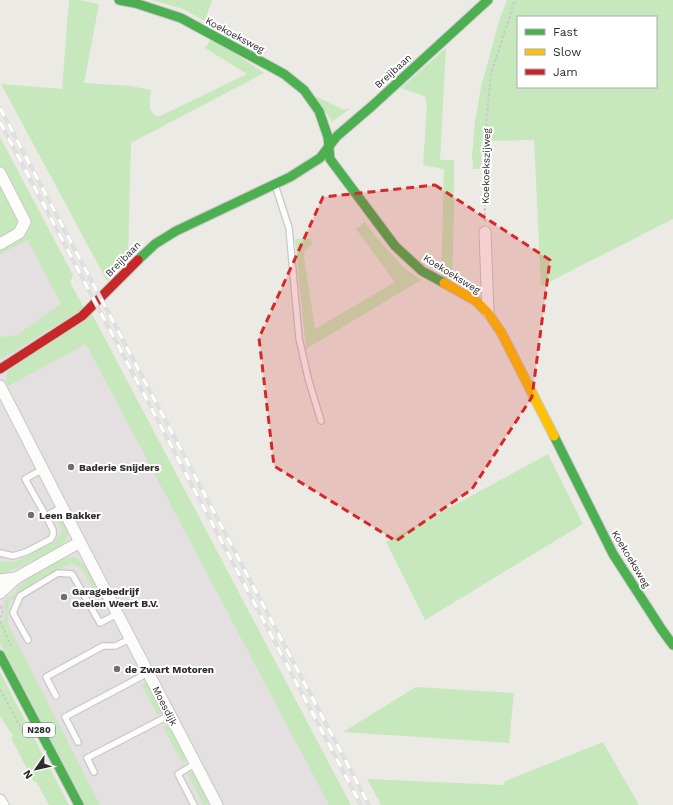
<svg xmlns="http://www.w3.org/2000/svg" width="673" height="805" viewBox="0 0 673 805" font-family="'Work Sans',sans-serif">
	<rect width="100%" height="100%" fill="#eceae4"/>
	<polygon fill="#e4e0e2" points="13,187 333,805 78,805 0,666 0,204"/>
	<g fill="#c7e8bc" fill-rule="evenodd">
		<path d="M 69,0 L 79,0 L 99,4 L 84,83 L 131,86 L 151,90 C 150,101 146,110 158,117 L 247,74 L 205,48 L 210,40 L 230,50 L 264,73 L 131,143 L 128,259 L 117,270 L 107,281 L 1,84 L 62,89 Z"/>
		<polygon points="152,0 212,0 205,21 183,9"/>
		<path d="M 507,0 L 673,0 L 673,219 L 541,286 L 534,140 L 482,141 L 481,155 L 482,169 L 473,169 L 472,155 L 475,122 L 481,87 L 499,21 ZM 518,17 L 656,17 L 656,87 L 518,87 Z"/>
		<polygon points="446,48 440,160 454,160 454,215 452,283 441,277 444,169 423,165 427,104 425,97 422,95 401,88"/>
		<polygon points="315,96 344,110 351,108 332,122"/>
		<polygon points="0,137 73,275 70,282 84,308 2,359 0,358 0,337 17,335 61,304 28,240 0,254 0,251 19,241 25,234 28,228 24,211 0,166"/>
		<polygon points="0,180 18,216 17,226 13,233 0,239"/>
		<polygon points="365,222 376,237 404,268 421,280 306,349 295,239 311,239 312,244 305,251 304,257 315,329 395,282 356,229"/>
		<path d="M 92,314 L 351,805 L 329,805 L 86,344 L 8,386 C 5,379 6,375 9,369 Z"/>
		<polygon points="548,454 583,524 425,620 386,542"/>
		<polygon points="63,519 68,530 68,534 65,541 59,547 19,567 0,575 0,561 9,562 19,560 55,542 62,531 58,522"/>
		<polygon points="73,557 79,560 86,566 103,599 99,601 82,569 72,563 35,581 20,595 9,602 8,624 100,805 85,805 0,642 0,621 5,618 4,601 15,593 20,585 36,572 66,558"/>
		<polygon points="0,672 69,805 49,805 36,781 34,782 11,738 13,736 0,716"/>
		<polygon points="147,682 163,713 158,716 141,684"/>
		<polygon points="416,687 514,693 509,743 343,732"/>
		<polygon points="169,724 187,760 182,763 163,727"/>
		<polygon points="603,742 639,805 381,805 367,779 504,785 505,781"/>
		<polygon points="193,771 209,803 203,805 188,774"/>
	</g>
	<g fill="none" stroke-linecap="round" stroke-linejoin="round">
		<g stroke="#c9c8c8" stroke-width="8">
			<g id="lane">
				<polyline points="275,185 289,228 299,338 308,378 321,421"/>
				<polyline points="43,469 25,479 46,516 62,507"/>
				<polyline points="0,553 13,556 26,552 51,539 53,535 53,530 46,516"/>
				<polyline points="28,640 13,613 20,596 58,573 72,574 100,623 117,614"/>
				<polyline points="56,696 46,677 103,646 115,646 130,639"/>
				<polyline points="78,742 65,717 148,673"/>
				<polyline points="94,772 87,758 170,715"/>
				<polyline points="194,805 178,774 195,764"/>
			</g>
		</g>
		<g stroke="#c9c8c8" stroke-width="13">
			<g id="street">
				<polyline points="0,173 25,222 19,233 0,244"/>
				<polyline points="485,232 488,313"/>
				<polyline points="0,386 80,542 16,578 0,593"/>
				<polyline points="80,542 217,805"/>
				<polyline points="0,580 16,578"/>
				<polyline points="0,800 3,805"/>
			</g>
		</g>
		<g stroke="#c9c8c8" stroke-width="11">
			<g id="fast">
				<polyline points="119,0 135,3 181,18 284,74 304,90 319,111 328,137 330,159 395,246 422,271 444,283"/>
				<polyline points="138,260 155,244 176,231 290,177 320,158 337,136 372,106 488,0"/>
				<polyline points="554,436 613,554 662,630 673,645"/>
				<polyline points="0,655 79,805"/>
			</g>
		</g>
		<g stroke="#c9c8c8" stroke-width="11">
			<polyline id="slow" points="444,283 476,301 488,313 501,332 554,436"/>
		</g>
		<g stroke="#c9c8c8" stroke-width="11">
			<polyline id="jam" points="0,369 82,316 138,260"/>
		</g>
		<g stroke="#cacac9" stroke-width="2" stroke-dasharray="3 2" stroke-linecap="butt">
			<polyline points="485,221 484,145 491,74 515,0"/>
			<polyline points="0,617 3,615 1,604"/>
			<polyline points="0,621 11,646"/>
			<polyline points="0,689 25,736"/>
		</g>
		<use href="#lane" stroke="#fcfcfb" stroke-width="5.5"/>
		<use href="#street" stroke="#fcfcfb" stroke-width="11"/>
		<use href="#fast" stroke="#4caf50" stroke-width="9"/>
		<use href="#slow" stroke="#ffc107" stroke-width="9"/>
		<use href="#jam" stroke="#c62828" stroke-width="9"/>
		<g stroke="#dfdfe1" stroke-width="4.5">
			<g id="rail">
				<polyline points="0,108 369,805"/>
				<polyline points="0,122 361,805"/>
			</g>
		</g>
		<use href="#rail" stroke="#fff" stroke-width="3" stroke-dasharray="9" stroke-linecap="butt"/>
	</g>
	<path fill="#d62828" fill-opacity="0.2" stroke="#d62828" stroke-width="3" stroke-dasharray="8 5" stroke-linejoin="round" d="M 435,185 L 550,260 L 532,397 L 472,489 L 396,541 L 274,466 L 259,338 L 323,197 Z"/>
	<g fill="#706f6d" stroke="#fff" stroke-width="1.5">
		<circle cx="71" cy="467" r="4"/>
		<circle cx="31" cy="515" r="4"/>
		<circle cx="64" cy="597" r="4"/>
		<circle cx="117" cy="669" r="4"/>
	</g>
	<g text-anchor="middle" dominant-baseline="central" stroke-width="4" stroke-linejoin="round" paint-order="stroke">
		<rect fill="#fff" stroke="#6c6c6c" stroke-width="1" x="23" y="723" width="32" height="14" rx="3"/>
		<g font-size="9" font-weight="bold" fill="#2d2d2d">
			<text x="39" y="730">N280</text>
		</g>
		<g font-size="10" fill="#2d2d2d" stroke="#fff">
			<text transform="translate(235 35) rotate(28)">Koekoeksweg</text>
			<text transform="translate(393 71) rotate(-42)">Breijbaan</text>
			<text transform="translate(486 166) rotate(-89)">Koekoekszijweg</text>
			<text transform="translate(123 259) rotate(-45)">Breijbaan</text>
			<text transform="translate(452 274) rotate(32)">Koekoeksweg</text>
			<text transform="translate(631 559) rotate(59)">Koekoeksweg</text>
			<text transform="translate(165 706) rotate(63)">Moesdijk</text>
		</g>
		<g font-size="10" font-weight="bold" fill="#2d2d2d" stroke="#fff" text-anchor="start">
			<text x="79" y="467">Baderie Snijders</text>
			<text x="39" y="515">Leen Bakker</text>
			<text x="72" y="591">Garagebedrijf<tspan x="72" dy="12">Geelen Weert B.V.</tspan></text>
			<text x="125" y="669">de Zwart Motoren</text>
		</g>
	</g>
	<rect x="517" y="16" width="140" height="72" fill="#ffffff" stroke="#ababab"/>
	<rect x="525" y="29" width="20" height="6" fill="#4caf50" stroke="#ababab"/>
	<text x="553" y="36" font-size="12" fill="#2d2d2d">Fast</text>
	<rect x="525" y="49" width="20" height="6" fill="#ffc107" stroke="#ababab"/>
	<text x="553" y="56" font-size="12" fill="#2d2d2d">Slow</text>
	<rect x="525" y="69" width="20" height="6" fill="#c62828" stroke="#ababab"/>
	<text x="553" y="76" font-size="12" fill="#2d2d2d">Jam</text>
	<g transform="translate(36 769) rotate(236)" stroke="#ffffff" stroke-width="3" paint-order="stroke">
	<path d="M0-3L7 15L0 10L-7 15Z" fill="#2d2d2d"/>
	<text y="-6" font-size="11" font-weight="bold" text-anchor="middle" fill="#2d2d2d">N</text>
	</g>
</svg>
